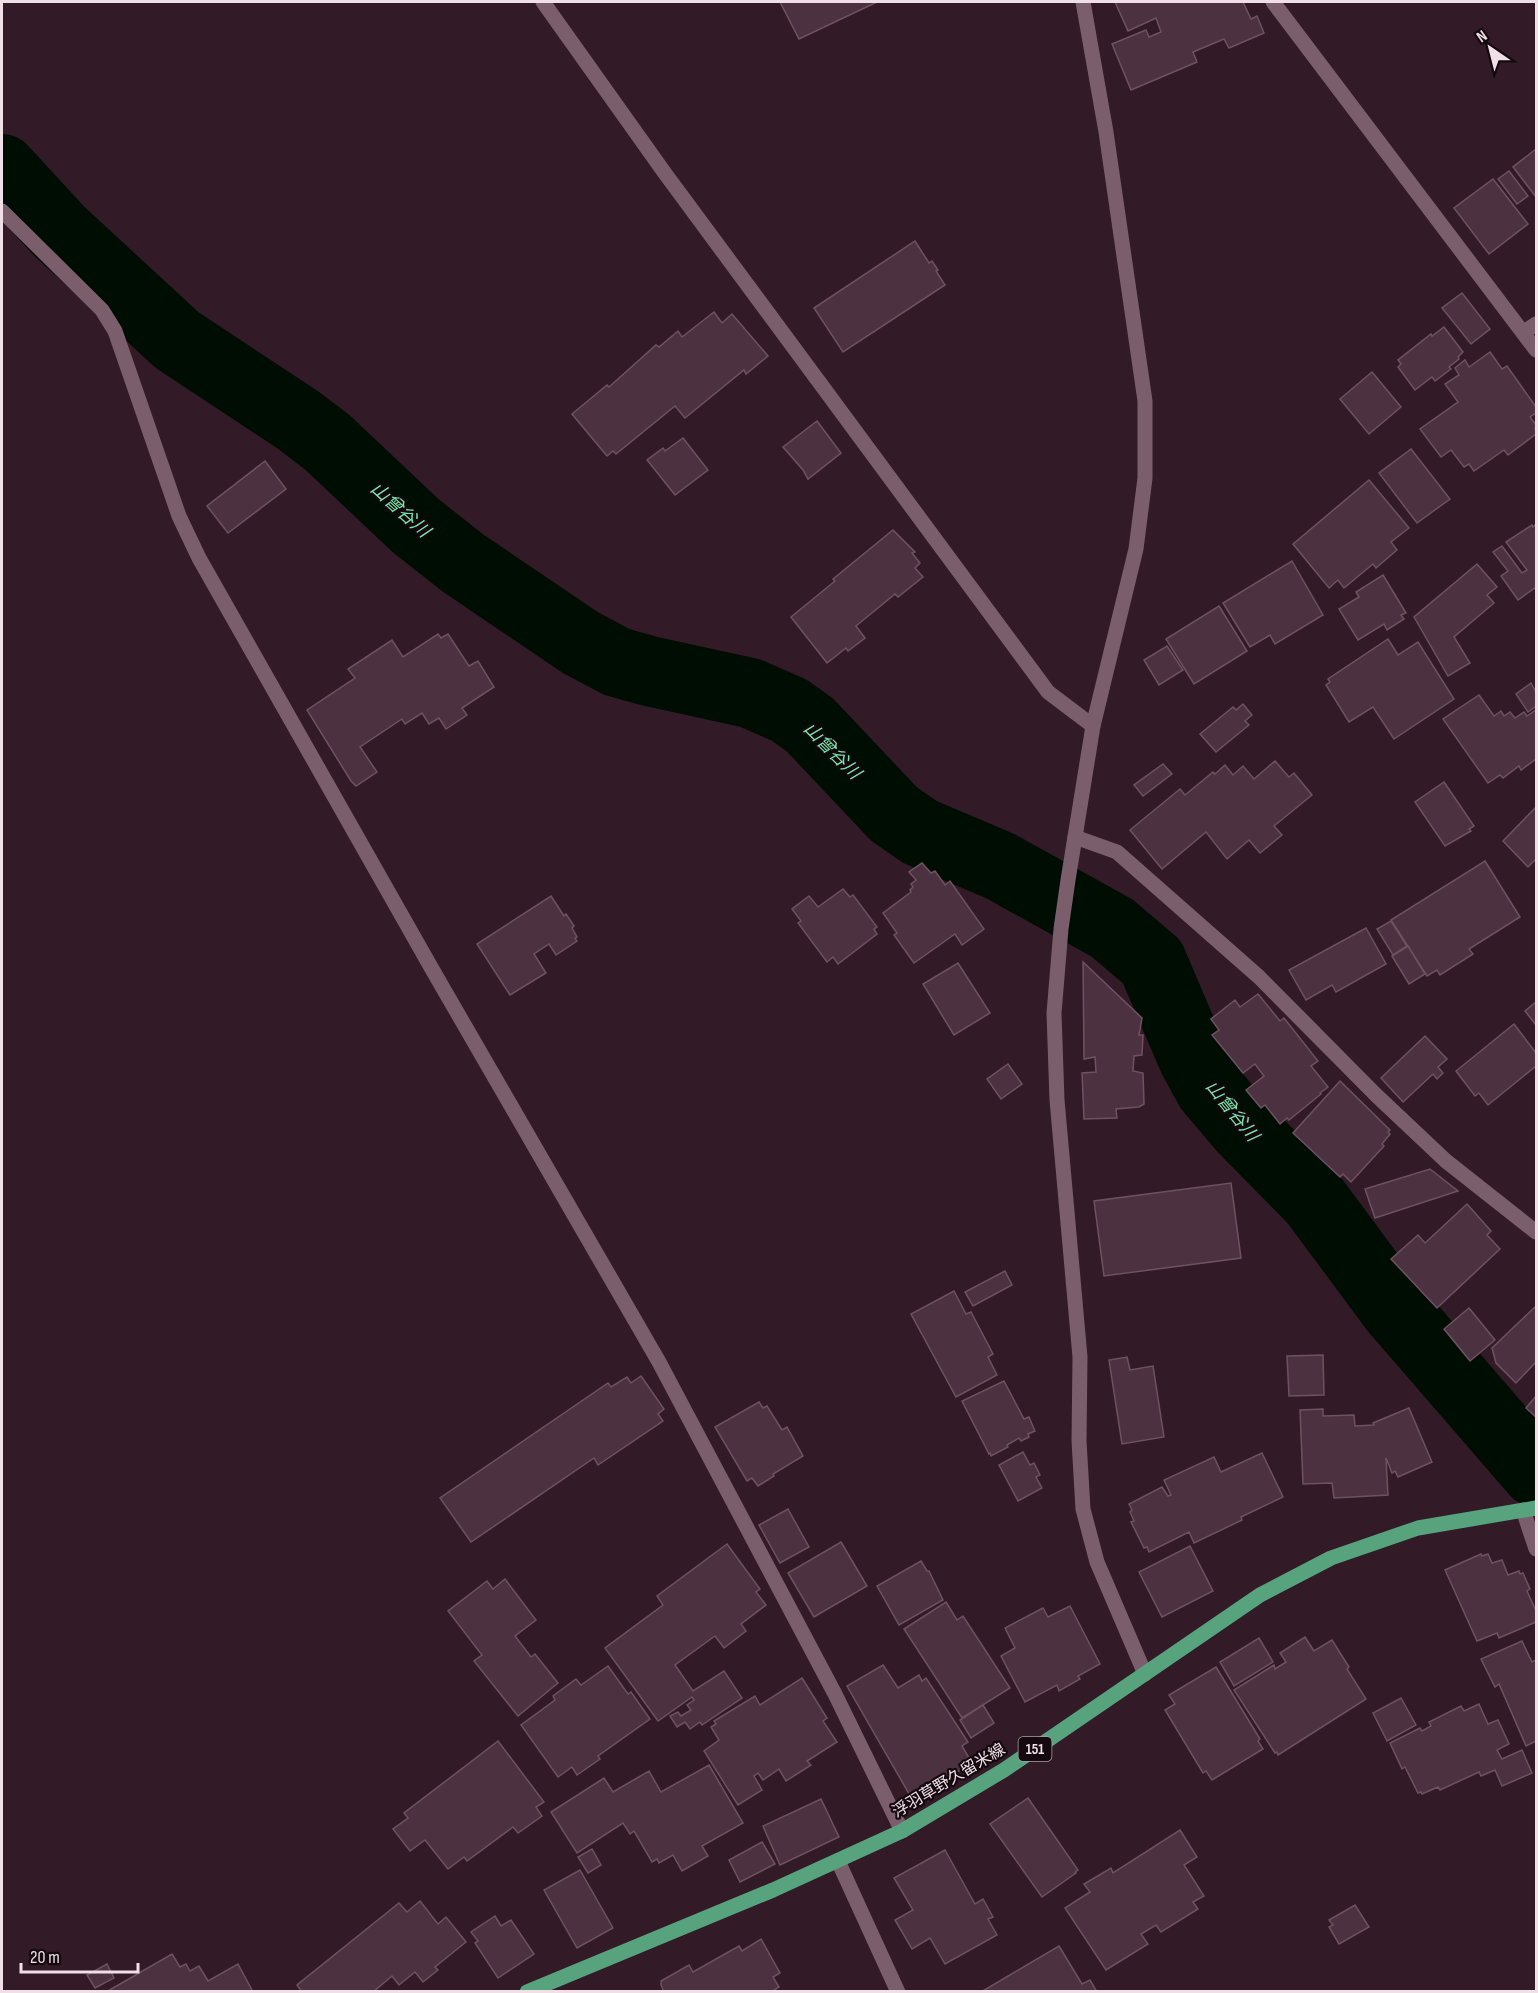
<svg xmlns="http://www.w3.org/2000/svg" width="1538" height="1993" viewBox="0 0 1538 1993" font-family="'Sofia Sans Condensed','Noto Sans JP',sans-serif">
	<rect width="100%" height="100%" fill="#321a27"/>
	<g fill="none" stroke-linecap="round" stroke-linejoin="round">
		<polyline stroke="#000d03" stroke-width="70" points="2,169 59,231 177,340 298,420 327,442 416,526 463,563 581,643 617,662 649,671 750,693 789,710 810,725 894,814 920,832 1000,866 1112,928 1152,962 1193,1058 1210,1089 1243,1128 1314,1200 1395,1309 1536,1472"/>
	</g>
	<g fill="#4c3240" stroke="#6f5260" stroke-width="1.5">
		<polygon points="780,2 877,2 799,39"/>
		<polygon points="1115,2 1243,2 1251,19 1257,16 1264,33 1229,48 1224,39 1193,52 1197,62 1131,90 1112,44 1146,30 1149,37 1161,32 1156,18 1128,31"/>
		<polygon points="1536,149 1536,197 1513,167"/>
		<polygon points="1509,171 1528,196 1517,204 1498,179"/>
		<polygon points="1493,179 1528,224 1489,254 1454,208"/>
		<polygon points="915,241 929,263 932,261 938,270 936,271 945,285 843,352 814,308"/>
		<polygon points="1462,293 1490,329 1471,344 1442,308"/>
		<polygon points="714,312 722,323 732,314 768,356 746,374 744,370 685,418 675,406 616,454 613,451 607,456 572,414 607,385 609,387 656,345 659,347 678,331 682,337"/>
		<polygon points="1444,327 1463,352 1458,357 1459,359 1449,367 1451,369 1435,381 1432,377 1415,390 1398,367 1401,364 1398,360 1431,334 1432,336"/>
		<polygon points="1490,352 1502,369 1507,366 1536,407 1536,413 1530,417 1536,425 1535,428 1536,434 1508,455 1504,450 1474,471 1469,464 1464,467 1451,450 1441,457 1420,429 1458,402 1445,384 1459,375 1455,368 1465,360 1469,367"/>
		<polygon points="1372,372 1401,407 1369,434 1340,399"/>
		<polygon points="817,421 841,453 808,479 803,470 783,447"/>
		<polygon points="683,438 708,470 675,495 647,460 663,448 665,451"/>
		<polygon points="1411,449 1450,499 1417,523 1379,473"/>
		<polygon points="265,461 286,489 228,533 207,506"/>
		<polygon points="1369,480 1409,528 1391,542 1397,550 1376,568 1373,564 1344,588 1338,580 1329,588 1293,544"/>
		<polygon points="1536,524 1536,587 1518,600 1501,576 1508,571 1493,552 1502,546 1522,573 1527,570 1506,542 1532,525 1533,527"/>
		<polygon points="893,530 915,552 912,553 920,563 915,568 923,577 898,597 895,594 856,626 865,638 848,651 846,648 827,663 791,617 835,581 833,579"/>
		<polygon points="1292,561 1323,615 1275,644 1270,635 1250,647 1223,603"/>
		<polygon points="1477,564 1497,587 1487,595 1494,603 1454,637 1470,663 1448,676 1414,617"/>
		<polygon points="1383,575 1406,613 1401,615 1404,619 1387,630 1384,624 1358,640 1339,609 1359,597 1356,592"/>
		<polygon points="1219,606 1247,651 1194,684 1166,639"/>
		<polygon points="438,634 441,638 448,634 469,666 478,661 494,687 462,708 467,715 446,729 439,718 429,724 422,713 405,724 402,719 360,747 377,772 356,786 351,781 307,710 355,678 348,669 392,640 403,657"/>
		<polygon points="1388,639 1398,655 1418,642 1454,699 1394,739 1373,707 1349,722 1326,685 1330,682 1328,679"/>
		<polygon points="1167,646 1183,670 1159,685 1144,660"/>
		<polygon points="1531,683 1536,692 1536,706 1528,712 1516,694"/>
		<polygon points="1479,695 1494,716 1501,711 1504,716 1510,712 1515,718 1524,712 1527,716 1536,710 1536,759 1521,770 1519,766 1503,778 1500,775 1488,783 1443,719"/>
		<polygon points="1243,704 1252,715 1245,721 1249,725 1216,752 1200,734 1233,707 1236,710"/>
		<polygon points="1275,761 1289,777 1294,773 1312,795 1274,826 1282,835 1260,853 1249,840 1227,859 1206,832 1162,869 1130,830 1180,789 1185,795 1213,772 1215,774 1225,765 1233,775 1243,766 1254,779"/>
		<polygon points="1163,764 1172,774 1143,796 1134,785"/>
		<polygon points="1444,782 1474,826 1469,829 1471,831 1445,846 1415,802"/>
		<polygon points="1536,807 1536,859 1528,867 1503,841"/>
		<polygon points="1485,861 1520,917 1469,949 1473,954 1440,975 1437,970 1427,976 1391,920"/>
		<polygon points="922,863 931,873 935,871 945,885 950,881 984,929 962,945 955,934 914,963 894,935 897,933 883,913 911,892 910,890 913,887 911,884 916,880 909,872"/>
		<polygon points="843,889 850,897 853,895 877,927 874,929 877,934 838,964 833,957 827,962 798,923 801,921 792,909 809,896 818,907"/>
		<polygon points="551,896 564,916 566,914 574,926 572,928 577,937 575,938 577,941 556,955 549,944 534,954 546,973 510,995 477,944"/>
		<polygon points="1391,921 1407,946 1393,955 1377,929"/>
		<polygon points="1366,928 1386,964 1336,992 1332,985 1306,1000 1289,970"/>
		<polygon points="1408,946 1425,974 1409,984 1392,956"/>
		<polygon points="1083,962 1142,1018 1139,1035 1143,1035 1142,1055 1134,1056 1133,1071 1143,1073 1144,1104 1139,1107 1116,1109 1117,1118 1084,1119 1082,1073 1096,1072 1095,1057 1084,1059"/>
		<polygon points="958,963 990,1013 954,1035 923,984"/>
		<polygon points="1258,994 1280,1021 1284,1018 1318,1061 1311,1066 1328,1087 1320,1093 1321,1094 1289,1120 1287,1118 1280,1124 1265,1105 1261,1108 1246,1090 1264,1076 1255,1064 1243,1073 1212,1035 1219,1030 1211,1019 1235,1000 1240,1007"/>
		<polygon points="1536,1002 1536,1025 1525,1011"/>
		<polygon points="1514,1024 1536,1053 1536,1066 1488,1105 1479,1093 1475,1096 1456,1071"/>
		<polygon points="1425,1036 1447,1059 1438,1067 1443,1073 1437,1079 1433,1074 1403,1102 1381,1078"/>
		<polygon points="1008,1064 1022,1084 1001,1099 987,1079"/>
		<polygon points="1340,1081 1390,1130 1388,1132 1390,1134 1382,1144 1384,1146 1351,1182 1343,1174 1340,1177 1293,1133"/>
		<polygon points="1430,1169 1458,1191 1375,1218 1365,1189"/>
		<polygon points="1231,1183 1241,1258 1104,1276 1094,1201"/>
		<polygon points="1467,1204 1491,1231 1487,1235 1500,1249 1437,1308 1391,1259 1418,1235 1425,1243"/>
		<polygon points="1005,1271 1012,1285 973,1306 965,1292"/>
		<polygon points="954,1291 966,1314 971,1312 993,1354 988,1357 997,1375 956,1397 911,1314"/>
		<polygon points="1535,1307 1536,1309 1536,1362 1516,1383 1496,1363 1492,1348"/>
		<polygon points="1469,1308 1495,1340 1470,1361 1444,1329"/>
		<polygon points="1323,1355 1324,1395 1289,1396 1287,1356"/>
		<polygon points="1127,1357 1130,1370 1153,1366 1164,1437 1122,1444 1109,1360"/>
		<polygon points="641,1376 664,1409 658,1414 663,1421 598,1465 594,1458 471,1542 440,1498 608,1383 611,1387 627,1377 631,1383"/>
		<polygon points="1004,1381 1024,1419 1029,1417 1035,1431 1028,1434 1029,1437 1021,1441 1019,1438 1007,1445 1008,1447 991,1456 990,1453 989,1454 962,1401"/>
		<polygon points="1536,1396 1536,1417 1526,1408"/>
		<polygon points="759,1402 763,1408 767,1406 782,1430 787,1427 803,1456 773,1474 774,1476 758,1486 752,1478 747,1481 715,1427"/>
		<polygon points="1409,1408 1432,1462 1398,1477 1395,1471 1392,1473 1386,1458 1388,1495 1334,1498 1332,1483 1303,1484 1300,1410 1323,1409 1323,1416 1354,1415 1355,1426 1374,1425 1373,1423"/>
		<polygon points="1023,1452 1030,1465 1034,1463 1040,1475 1036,1477 1042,1488 1018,1501 999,1465"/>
		<polygon points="1262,1453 1283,1497 1241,1517 1242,1520 1194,1543 1189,1532 1149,1552 1147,1547 1144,1548 1131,1522 1134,1521 1130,1512 1132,1510 1129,1504 1162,1487 1168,1496 1171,1495 1164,1480 1214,1457 1221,1472"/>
		<polygon points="788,1509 809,1547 780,1563 759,1525"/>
		<polygon points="841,1542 867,1586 814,1617 788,1573"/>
		<polygon points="727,1544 760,1589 756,1592 766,1605 741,1624 746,1631 724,1648 715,1636 675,1665 693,1691 724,1671 742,1698 702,1725 700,1722 690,1729 685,1722 677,1727 670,1716 678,1712 681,1716 691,1710 687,1705 694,1700 692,1697 658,1721 605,1648 663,1605 657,1596"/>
		<polygon points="1190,1546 1213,1591 1162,1617 1139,1572"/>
		<polygon points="1481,1554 1482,1556 1488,1554 1492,1563 1502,1560 1508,1575 1519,1571 1520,1574 1523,1573 1530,1589 1527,1591 1536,1611 1536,1622 1499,1638 1497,1633 1477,1641 1445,1570"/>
		<polygon points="921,1561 927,1571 929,1571 943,1600 899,1625 877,1586"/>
		<polygon points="505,1579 536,1620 515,1636 531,1657 535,1654 558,1683 518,1716 474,1661 482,1655 448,1611 487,1581 493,1589"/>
		<polygon points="946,1602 957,1620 963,1616 1010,1688 962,1718 904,1629"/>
		<polygon points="1070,1606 1100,1664 1078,1676 1080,1679 1059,1691 1057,1685 1025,1702 1001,1656 1015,1648 1005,1628 1043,1608 1048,1617"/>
		<polygon points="1305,1637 1314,1651 1332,1640 1349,1667 1347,1669 1366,1699 1278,1755 1277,1752 1275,1753 1234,1690 1274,1665 1275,1669 1286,1662 1280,1653"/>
		<polygon points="1259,1638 1273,1662 1234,1686 1220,1662"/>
		<polygon points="1522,1641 1532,1662 1536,1660 1536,1741 1526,1746 1499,1684 1495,1687 1481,1659"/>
		<polygon points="883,1665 898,1688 919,1675 922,1681 926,1678 968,1742 962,1746 972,1763 912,1799 847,1686"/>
		<polygon points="608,1666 628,1694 631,1692 650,1719 598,1756 600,1759 577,1775 572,1767 558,1777 521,1725 555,1700 553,1696 576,1679 581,1685"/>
		<polygon points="1216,1667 1260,1739 1258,1741 1263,1749 1212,1780 1206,1771 1203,1773 1165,1710 1175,1704 1169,1695"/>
		<polygon points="802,1678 827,1718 823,1721 837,1742 807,1761 811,1765 786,1781 779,1769 763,1780 758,1773 754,1776 762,1790 738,1805 704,1751 719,1740 711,1727 716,1724 714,1721 755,1696 760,1705"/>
		<polygon points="1401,1698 1416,1725 1387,1741 1373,1713"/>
		<polygon points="1479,1704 1488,1724 1498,1720 1509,1744 1497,1750 1502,1759 1522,1750 1532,1773 1502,1786 1495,1770 1481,1776 1479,1772 1440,1790 1438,1787 1422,1794 1421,1792 1418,1793 1405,1767 1402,1769 1390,1743 1420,1728 1422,1731 1431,1726 1429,1722 1461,1706 1464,1711"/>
		<polygon points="983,1705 994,1723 971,1738 960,1720"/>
		<polygon points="498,1741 544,1802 536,1807 542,1816 518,1833 513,1827 467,1861 464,1857 448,1869 425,1840 410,1851 393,1829 408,1818 404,1813"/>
		<polygon points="709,1765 743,1823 702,1846 708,1856 682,1871 673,1855 659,1863 657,1859 652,1862 634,1831 630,1834 623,1823 577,1853 551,1812 604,1778 613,1792 649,1771 661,1792"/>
		<polygon points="1028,1798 1078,1870 1075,1872 1076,1873 1042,1897 990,1824"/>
		<polygon points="821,1799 839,1837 780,1865 763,1826"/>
		<polygon points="1180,1830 1197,1857 1184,1865 1204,1896 1193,1902 1198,1909 1161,1932 1156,1925 1141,1934 1148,1944 1106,1970 1065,1908 1090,1892 1084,1884 1111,1868 1113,1873"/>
		<polygon points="762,1842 775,1864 740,1882 729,1860"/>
		<polygon points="592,1849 601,1865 588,1873 578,1857"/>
		<polygon points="945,1850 975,1904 983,1899 993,1917 988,1919 997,1935 945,1964 930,1938 912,1949 895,1920 913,1910 894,1878"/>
		<polygon points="580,1870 613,1928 577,1948 544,1890"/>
		<polygon points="420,1901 438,1924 446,1917 466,1942 435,1967 438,1970 423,1982 415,1972 399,1985 392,1976 373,1992 302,1992 297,1985 399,1903 407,1912"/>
		<polygon points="1355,1905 1369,1927 1339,1944 1329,1927 1333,1925 1329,1920"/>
		<polygon points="495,1916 501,1926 511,1920 534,1954 498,1978 475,1943 478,1941 471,1932"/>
		<polygon points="761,1939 780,1973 773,1977 779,1987 771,1992 664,1992 661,1985 661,1981 689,1965 693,1972 739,1946 742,1951"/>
		<polygon points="1059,1946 1082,1984 1090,1980 1097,1992 981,1992"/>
		<polygon points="172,1954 180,1967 186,1964 190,1971 199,1966 208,1981 238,1964 253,1992 106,1992"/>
		<polygon points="107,1964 114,1978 95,1988 87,1975"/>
	</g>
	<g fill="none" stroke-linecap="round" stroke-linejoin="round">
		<g stroke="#7b5e6c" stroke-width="15">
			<polyline points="543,2 664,172 1048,692 1093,726"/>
			<polyline points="1273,2 1536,350"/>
			<polyline points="2,211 102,310 115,331 179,516 199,558 432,969 659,1362 835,1694 902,1831"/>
			<polyline points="1524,332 1536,324"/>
			<polyline points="1075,837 1117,852 1259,977 1376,1095 1446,1161 1536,1232"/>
			<polyline points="1523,1510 1536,1549"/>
			<polyline points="838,1861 898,1992"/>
		</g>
		<polyline stroke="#7b5e6c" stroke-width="15" points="1083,2 1106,132 1145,401 1145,478 1136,549 1093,726 1068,880 1061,929 1054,1013 1057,1100 1080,1357 1079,1441 1083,1509 1097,1562 1145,1674"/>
		<polyline stroke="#56a37e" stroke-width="15" points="527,1992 773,1890 902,1831 1004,1770 1260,1595 1331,1558 1418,1528 1536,1508"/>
	</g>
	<g text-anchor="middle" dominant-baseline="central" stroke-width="4.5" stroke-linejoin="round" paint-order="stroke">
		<rect fill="#13090e" stroke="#ae9fa6" stroke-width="1.5" x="1018.5" y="1737" width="33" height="24" rx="4.5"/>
		<g font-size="15" font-weight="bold" fill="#f0dfe7">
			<text x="1035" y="1749">151</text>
		</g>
		<g font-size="16" fill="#f0dfe7" stroke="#13090e">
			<text transform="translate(949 1781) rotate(-31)">浮羽草野久留米線</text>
		</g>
		<g font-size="18" font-style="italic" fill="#79e4a8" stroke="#13090e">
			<text transform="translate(400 510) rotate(42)">山曾谷川</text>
			<text transform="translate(832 751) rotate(45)">山曾谷川</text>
			<text transform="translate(1232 1111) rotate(51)">山曾谷川</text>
		</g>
	</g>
	<rect width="1538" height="1993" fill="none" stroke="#f0dfe7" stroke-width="6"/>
	<g transform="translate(1490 48) rotate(325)" stroke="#13090e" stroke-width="4.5" paint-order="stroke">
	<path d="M0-4.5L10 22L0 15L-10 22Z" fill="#f0dfe7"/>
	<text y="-9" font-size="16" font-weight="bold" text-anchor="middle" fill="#f0dfe7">N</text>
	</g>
	<path d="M21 1963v9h117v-9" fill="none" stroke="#f0dfe7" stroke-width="3"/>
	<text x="30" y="1963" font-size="18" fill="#f0dfe7" stroke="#13090e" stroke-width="4.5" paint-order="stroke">20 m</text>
</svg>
